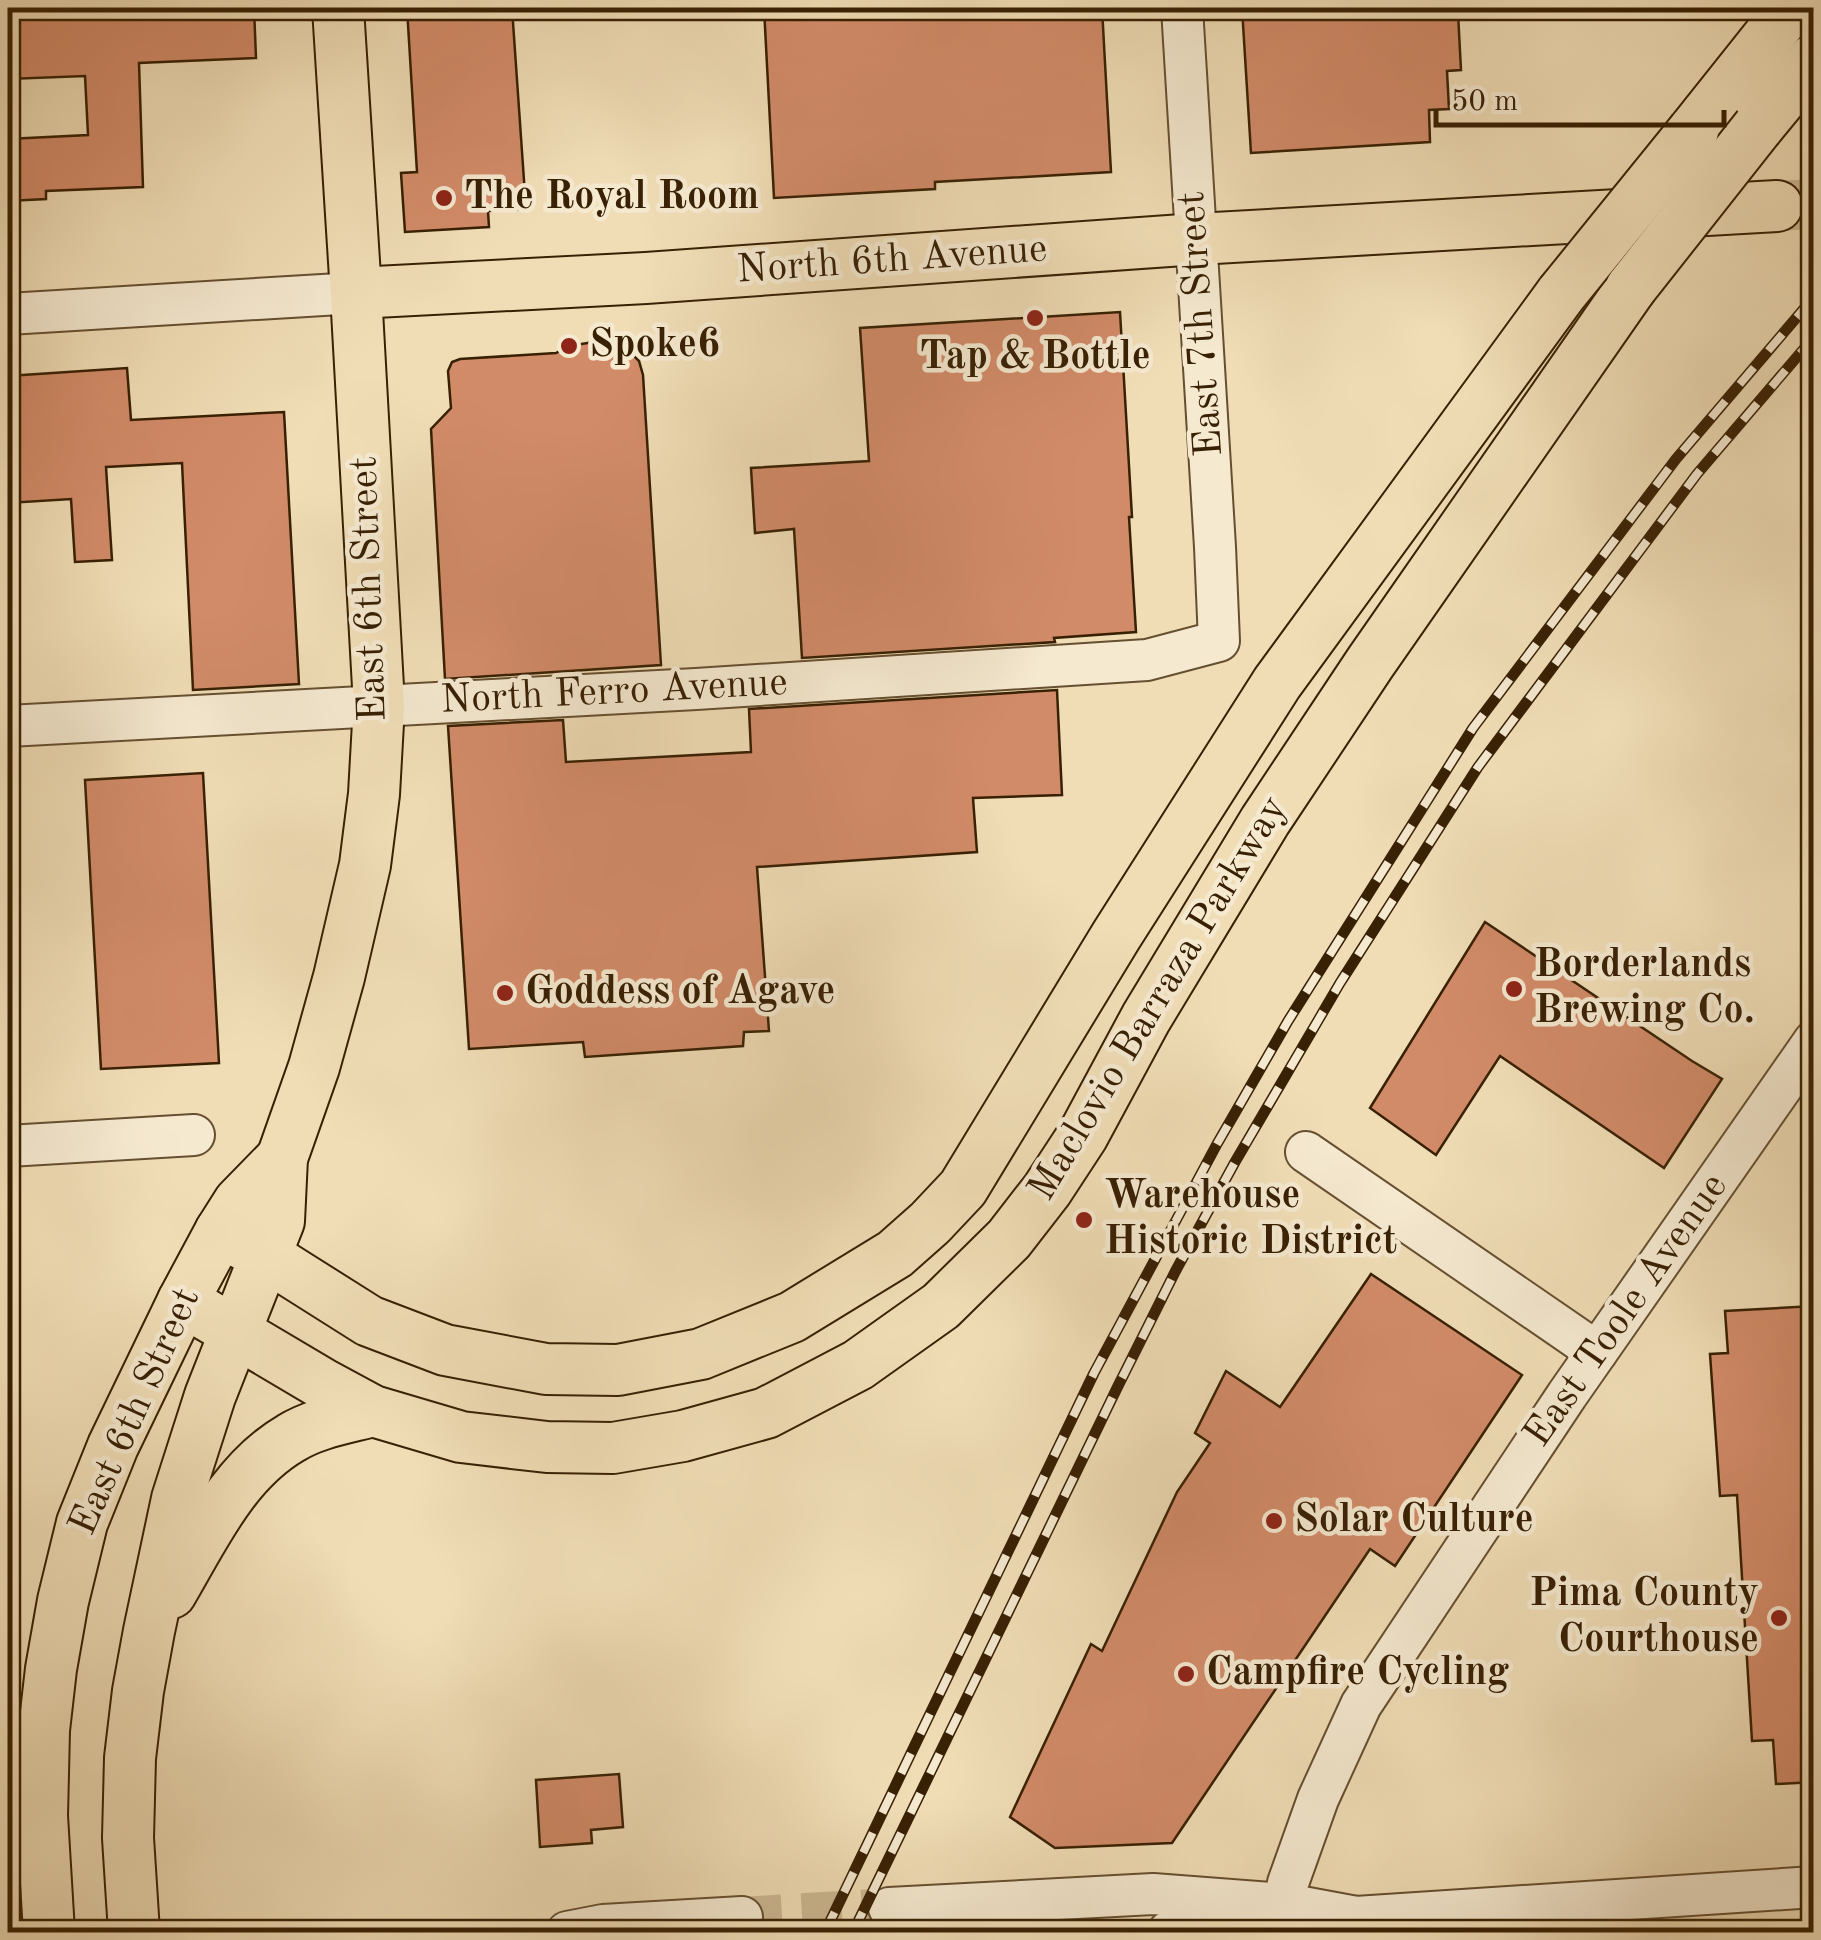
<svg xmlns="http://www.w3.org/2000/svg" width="1821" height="1940" viewBox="0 0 1821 1940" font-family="'Old Standard TT',serif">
	<rect width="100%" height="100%" fill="#f0ddb6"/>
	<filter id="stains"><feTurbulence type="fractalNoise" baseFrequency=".002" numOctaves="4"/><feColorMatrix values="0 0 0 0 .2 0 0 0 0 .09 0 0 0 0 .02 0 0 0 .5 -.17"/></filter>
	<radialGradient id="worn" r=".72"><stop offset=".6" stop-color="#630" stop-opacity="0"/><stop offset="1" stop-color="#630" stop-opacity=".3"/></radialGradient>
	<g fill="#d28b69" stroke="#382003" stroke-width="2.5">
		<polygon points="8,8 254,8 256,58 139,63 143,187 46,191 46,199 8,201 8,139 88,135 85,76 8,79"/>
		<polygon points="407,8 512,8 526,209 488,211 489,227 405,232 401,173 417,172"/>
		<polygon points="764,8 1102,8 1111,172 935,182 935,189 774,198"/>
		<polygon points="1242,8 1416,8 1416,15 1458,13 1461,70 1447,71 1449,109 1429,110 1430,142 1251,153"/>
		<polygon points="1120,312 1132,517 1129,517 1136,632 1054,638 1055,642 802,658 794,529 755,533 751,468 869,461 860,328"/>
		<polygon points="600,341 615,342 628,350 639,361 643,375 661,665 445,679 431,429 451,408 448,371 452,362 460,359 556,353 569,346"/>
		<polygon points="127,368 131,420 284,412 299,684 193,690 182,463 106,467 112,560 75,562 71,499 8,503 8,376"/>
		<polygon points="1057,690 1062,795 973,798 977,852 757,867 769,1031 744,1032 743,1046 585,1057 583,1042 469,1049 448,726 563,720 566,762 751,752 749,709"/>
		<polygon points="203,773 219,1063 101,1069 85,780"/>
		<polygon points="1485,922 1692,1061 1722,1079 1664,1168 1500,1056 1436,1155 1370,1108"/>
		<polygon points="1371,1274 1522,1375 1395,1566 1370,1549 1172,1843 1055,1848 1010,1817 1091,1644 1102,1651 1177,1492 1210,1443 1195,1433 1226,1371 1280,1407"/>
		<polygon points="1814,1306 1814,1782 1776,1784 1773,1740 1752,1741 1737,1495 1720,1496 1710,1354 1728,1353 1725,1311"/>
		<polygon points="619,1774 623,1827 591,1830 592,1843 540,1847 536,1780"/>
	</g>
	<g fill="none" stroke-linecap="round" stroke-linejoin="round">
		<polyline stroke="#cbb792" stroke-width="40" stroke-dasharray="40 20" stroke-linecap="butt" points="742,1917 889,1908"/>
		<polyline stroke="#cbb792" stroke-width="50" stroke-dasharray="50 25" stroke-linecap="butt" points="1777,206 1814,204"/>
		<g stroke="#664f30" stroke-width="44">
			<g id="minor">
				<polyline points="8,314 356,293"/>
				<polyline points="8,726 696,689 1147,660 1219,641 1215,547 1182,8"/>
				<polyline points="8,1146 194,1135"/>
				<polyline points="1306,1152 1597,1352"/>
				<polyline points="889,1908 1153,1894 1286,1904 1356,1917 1814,1887"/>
				<polyline points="567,1932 603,1925 742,1917"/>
				<polyline points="1168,1932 1248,1913"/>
				<polyline points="1288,1932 1286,1893 1288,1883 1318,1799 1361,1705 1567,1395 1814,1041"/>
			</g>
		</g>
		<g stroke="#382003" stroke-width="54">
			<g id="major">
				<polyline points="1758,127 1814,59"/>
				<polyline points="1693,131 1791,8"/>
				<polyline points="356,293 646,278 1197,239 1777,206"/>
				<polyline points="220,1232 266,1256 369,1321 445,1350 546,1369 618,1370 701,1354 792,1317 895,1254 930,1223 963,1188 1116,936 1277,683 1561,294"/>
				<polyline points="183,1301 323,1384 373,1411 461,1437 547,1447 613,1448 683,1436 766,1413 858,1365 941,1306 1009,1239 1047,1190 1083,1135 1146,1018 1265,821 1370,663 1631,288"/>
				<path d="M 171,1593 C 204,1537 233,1472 291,1438 C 315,1423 347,1418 373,1411"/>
				<polyline points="49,1932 42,1816 44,1730 51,1669 63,1601 82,1523 113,1446 183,1301 220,1232 239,1202 282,1158"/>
				<polyline points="134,1932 128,1838 130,1758 138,1691 149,1631 177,1499 210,1396 279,1221 282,1158 314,1067 339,977 365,865 374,794 379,705 356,293 338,8"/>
			</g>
		</g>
		<use href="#minor" stroke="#f5e9d0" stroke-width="40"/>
		<use href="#major" stroke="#f0ddb6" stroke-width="50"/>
		<g stroke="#382003" stroke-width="11">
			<g id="rail">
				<polyline points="825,1932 1094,1373 1217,1144 1288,1021 1473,728 1676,459 1814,297"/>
				<polyline points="853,1932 1118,1386 1175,1272 1235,1162 1340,983 1478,767 1697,474 1814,337"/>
			</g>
		</g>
		<use href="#rail" stroke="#f5e9d0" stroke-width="8" stroke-dasharray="22" stroke-linecap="butt"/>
		<g stroke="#382003" stroke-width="54" stroke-linecap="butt">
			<g id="major-bridge">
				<polyline points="1631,288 1758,127"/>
				<polyline points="1561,294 1693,131"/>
			</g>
		</g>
		<use href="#major-bridge" stroke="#f0ddb6" stroke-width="50"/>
	</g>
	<g fill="#8f2418" stroke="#f5e9d0" stroke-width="4">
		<circle cx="444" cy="198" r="10"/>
		<circle cx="1035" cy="318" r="10"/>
		<circle cx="569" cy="346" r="10"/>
		<circle cx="1514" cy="989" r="10"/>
		<circle cx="505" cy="993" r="10"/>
		<circle cx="1084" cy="1220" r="10"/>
		<circle cx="1274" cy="1521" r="10"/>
		<circle cx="1779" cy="1618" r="10"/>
		<circle cx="1186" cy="1674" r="10"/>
	</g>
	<g text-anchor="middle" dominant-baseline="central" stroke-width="9" stroke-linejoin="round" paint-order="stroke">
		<g font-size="40" font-weight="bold" fill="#382003" stroke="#f5e9d0" text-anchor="start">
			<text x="464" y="198">The Royal Room</text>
			<text x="589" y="346">Spoke6</text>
			<text x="1035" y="358" text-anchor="middle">Tap &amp; Bottle</text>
			<text x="1534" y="966">Borderlands<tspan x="1534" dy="46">Brewing Co.</tspan></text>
			<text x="525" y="993">Goddess of Agave</text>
			<text x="1104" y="1197">Warehouse<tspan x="1104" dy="46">Historic District</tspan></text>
			<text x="1294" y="1521">Solar Culture</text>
			<text x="1759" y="1595" text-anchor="end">Pima County<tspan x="1759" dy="46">Courthouse</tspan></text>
			<text x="1206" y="1674">Campfire Cycling</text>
		</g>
		<g font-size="40" fill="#382003" stroke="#f5e9d0">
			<text transform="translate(892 261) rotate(-4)">North 6th Avenue</text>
			<text transform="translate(1202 324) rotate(-94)">East 7th Street</text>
			<text transform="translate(370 589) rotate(-92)">East 6th Street</text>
			<text transform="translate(614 693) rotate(-3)">North Ferro Avenue</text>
			<text transform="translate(1159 999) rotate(-59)">Maclovio Barraza Parkway</text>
			<text transform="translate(1627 1311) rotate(-55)">East Toole Avenue</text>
			<text transform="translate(136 1412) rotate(-66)">East 6th Street</text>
		</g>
	</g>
	<rect width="1821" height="1940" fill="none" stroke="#f0ddb6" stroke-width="40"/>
	<rect x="10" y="10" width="1801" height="1920" fill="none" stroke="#382003" stroke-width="5"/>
	<rect x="20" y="20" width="1781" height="1900" fill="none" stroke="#382003" stroke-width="2.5"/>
	<path d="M1436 110v15h288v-15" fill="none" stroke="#382003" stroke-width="5"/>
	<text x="1451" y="110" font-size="30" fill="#382003" stroke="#f5e9d0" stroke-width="8" paint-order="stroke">50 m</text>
	<rect width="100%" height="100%" filter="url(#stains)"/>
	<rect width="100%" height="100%" fill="url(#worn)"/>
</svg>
